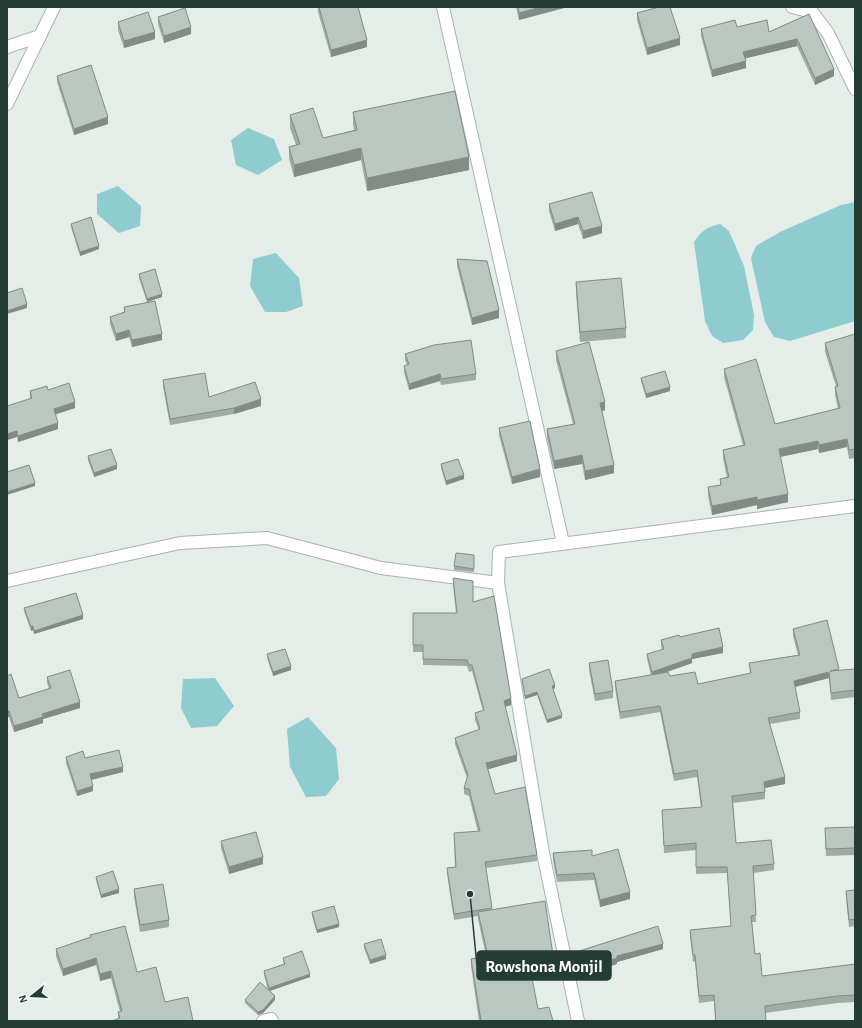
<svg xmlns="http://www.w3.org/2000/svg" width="862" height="1028" viewBox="0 0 862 1028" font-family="'Alegreya Sans',sans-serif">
	<rect width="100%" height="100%" fill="#e4ede8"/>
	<g fill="#8ecccf">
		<polygon points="248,128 274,139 282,160 258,175 236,165 231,140"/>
		<polygon points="118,186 141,206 140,226 119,233 97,214 97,194"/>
		<polygon points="855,202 855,321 790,341 774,337 765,322 751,258 756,246 780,232 841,205"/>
		<path d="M 720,224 L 729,231 L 744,266 L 754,315 L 753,330 L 743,340 L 723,343 L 712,336 L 705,321 L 694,242 C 701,231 707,227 720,224 Z"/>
		<polygon points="276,253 299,278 303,306 286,312 265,312 250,286 253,259"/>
		<polygon points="215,678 234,706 217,726 191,728 181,708 183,679"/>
		<polygon points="308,717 336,748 339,779 326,796 306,797 290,767 287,729"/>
	</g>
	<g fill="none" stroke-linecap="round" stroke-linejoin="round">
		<g stroke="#a7b5ae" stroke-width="14">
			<g id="minor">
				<polyline points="443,7 563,543"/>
				<polyline points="792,7 812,12 828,33 855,89"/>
				<polyline points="7,47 40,36 54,7"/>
				<polyline points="7,104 40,36"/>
				<polyline points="7,581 180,543 267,538 381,568 498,583"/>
				<polyline points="263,1021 271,1019 272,1021"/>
				<polyline points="578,1021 543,853 498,583 499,552 855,506"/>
			</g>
		</g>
		<use href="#minor" stroke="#fff" stroke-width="12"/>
	</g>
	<g fill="#9faba5">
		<polygon points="318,7 358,7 367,47 331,57 318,12"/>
		<polygon points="516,7 564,7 564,8 519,20"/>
		<polygon points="637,13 680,45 647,55 637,20"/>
		<polygon points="809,14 834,76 815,85 797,46 745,58 746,68 712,77 701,36 701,29 737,27 769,32"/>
		<polygon points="158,17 191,34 164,43 158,24"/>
		<polygon points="118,22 155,39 124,48 118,30"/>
		<polygon points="57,76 108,124 74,135 57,82"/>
		<polygon points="353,112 469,170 367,191 361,160 294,177 289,159 289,147 296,145 290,128 290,115 323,138 354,130 353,124"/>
		<polygon points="592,192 602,233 583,239 578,224 555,231 549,211 549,204"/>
		<polygon points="71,224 99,249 80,256 71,227"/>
		<polygon points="457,259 499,318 472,325 457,266"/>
		<polygon points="139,274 162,297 147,302 139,278"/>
		<polygon points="576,282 626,328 626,338 580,342 576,293"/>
		<polygon points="124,307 162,340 132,347 129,337 116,341 110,324 110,317 124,312"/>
		<polygon points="855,334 855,458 849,459 847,447 819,453 818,449 780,457 788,502 757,509 757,505 712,515 708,496 708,487 720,485 720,479 727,478 723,458 723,450 743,445 724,377 724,369 775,424 838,409 835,395 835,387 836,386 825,352 825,343"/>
		<polygon points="556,351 605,410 602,411 614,473 585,480 582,464 554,469 547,438 547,429 573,424 556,360"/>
		<polygon points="405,354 476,374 476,380 441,385 440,381 409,390 404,372 404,366 407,365 405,360"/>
		<polygon points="641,378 670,391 646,398 641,381"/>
		<polygon points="163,380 209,397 261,406 234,414 170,425 163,387"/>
		<polygon points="48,390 75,408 55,414 58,429 18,442 17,437 7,440 30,398 30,391"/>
		<polygon points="499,428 540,477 512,484 499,435"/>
		<polygon points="88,456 117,469 94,477 88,460"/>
		<polygon points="441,464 464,479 446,485 441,468"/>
		<polygon points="474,555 474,572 454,570 454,566"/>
		<polygon points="453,578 473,602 511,705 505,707 517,761 488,769 495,794 537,855 537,861 486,868 492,910 555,969 555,976 532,980 538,1009 553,1021 479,1021 471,966 471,959 486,956 478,919 478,916 454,920 447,874 447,868 455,867 454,833 478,832 469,796 464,794 464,788 467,778 455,744 455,738 479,730 475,720 475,713 483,711 472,671 469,672 467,666 423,665 423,652 413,652 413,613 456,613 453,585"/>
		<polygon points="24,608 83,619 34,634 33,630 31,631 24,611"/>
		<polygon points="793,629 839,671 855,669 855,697 831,700 829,678 795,687 800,712 800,719 770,724 785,784 765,788 765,799 733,803 736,843 774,864 774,870 753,873 756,922 752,922 755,954 762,976 855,964 855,1002 837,1003 765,1013 766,1021 715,1021 714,1001 699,1003 695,961 693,962 690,936 690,930 731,926 727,873 696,874 696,850 664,853 662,810 701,807 697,777 674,781 660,712 620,719 615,688 615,681 651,675 647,659 647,654 662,650 661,645 661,640 680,637 723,653 692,659 692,663 667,672 670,676 698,684 750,674 749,663 798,655 793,636"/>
		<polygon points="267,654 291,670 273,676 267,658"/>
		<polygon points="589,663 613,691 613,698 595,701 589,670"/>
		<polygon points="7,676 19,698 49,689 47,683 47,677 80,708 43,719 43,723 14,732 9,717 7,717"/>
		<polygon points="522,679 555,688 553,689 562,718 547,723 537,695 525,699"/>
		<polygon points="66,757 85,758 123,772 91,780 93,791 77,796 66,763"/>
		<polygon points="855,827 855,855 826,856 825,834"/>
		<polygon points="221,841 263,864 229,874 221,848"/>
		<polygon points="553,853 592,856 630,899 600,907 594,880 557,882 553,860"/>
		<polygon points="96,877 119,893 101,898 96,880"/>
		<polygon points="134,889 169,920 169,927 140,932 134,896"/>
		<polygon points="855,890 855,926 849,927 846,898 846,891"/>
		<polygon points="312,912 339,927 317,933 312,916"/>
		<polygon points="90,935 137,972 165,1002 118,1019 118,1012 120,1012 111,978 100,981 96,965 63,976 56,956 56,949 90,937"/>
		<polygon points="364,944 386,959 370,964 364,948"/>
		<polygon points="663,949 617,962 617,964 577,977 573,959 573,953"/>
		<polygon points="283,958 310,977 270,991 275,1000 263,1013 258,1015 245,1003 245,1000 268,990 264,975 264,971 284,964 283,961"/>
	</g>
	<g fill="#828b86">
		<polygon points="541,7 564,7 564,8 519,20 519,13"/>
		<polygon points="191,27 191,34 164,43 164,36"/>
		<polygon points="155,32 155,39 124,48 124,41"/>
		<polygon points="680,38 680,45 647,55 647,48"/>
		<polygon points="797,39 797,46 743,59 743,52"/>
		<polygon points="367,40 367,47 331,57 331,50"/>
		<polygon points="746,61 746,68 712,77 712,70"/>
		<polygon points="834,69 834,76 815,85 815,78"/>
		<polygon points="108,117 108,124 74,135 74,129"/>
		<polygon points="361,148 361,160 294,177 294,165"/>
		<polygon points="469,157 469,170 367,191 367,178"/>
		<polygon points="578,217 578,224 555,231 555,224"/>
		<polygon points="602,226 602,233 583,239 583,231"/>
		<polygon points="99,246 99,249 80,256 80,252"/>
		<polygon points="162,294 162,297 147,302 147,299"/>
		<polygon points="27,304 27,308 7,314 7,311"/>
		<polygon points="499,310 499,318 472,325 472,318"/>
		<polygon points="129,330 129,337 116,341 116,334"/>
		<polygon points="162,334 162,340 132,347 132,340"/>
		<polygon points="440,374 440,381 409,390 409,384"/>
		<polygon points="670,387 670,391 646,398 646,394"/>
		<polygon points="261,399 261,406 234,414 234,408"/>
		<polygon points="75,402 75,408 54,415 54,409"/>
		<polygon points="605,402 605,410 600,412 600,403"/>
		<polygon points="58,423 58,429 18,442 18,436"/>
		<polygon points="17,431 17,437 7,440 7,434"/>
		<polygon points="847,439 847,447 819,453 819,445"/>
		<polygon points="818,441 818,449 779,457 779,449"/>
		<polygon points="582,455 582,464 554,469 554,461"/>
		<polygon points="117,465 117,469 94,477 94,473"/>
		<polygon points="614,465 614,473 585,480 585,471"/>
		<polygon points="540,469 540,477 512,484 512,477"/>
		<polygon points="464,475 464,479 446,485 446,481"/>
		<polygon points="35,483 35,486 7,495 7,492"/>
		<polygon points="788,494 788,502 757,509 757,500"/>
		<polygon points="757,497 757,505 712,515 712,506"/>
		<polygon points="83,615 83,619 34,634 34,631"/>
		<polygon points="33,626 33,630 31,631 31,627"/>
		<polygon points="723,647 723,653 692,659 692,663 652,677 652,672 692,654"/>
		<polygon points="291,666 291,670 273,676 273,672"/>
		<polygon points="829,672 829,678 794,687 794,681"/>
		<polygon points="555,685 555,688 552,690 552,686"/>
		<polygon points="537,692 537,695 525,699 525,696"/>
		<polygon points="511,698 511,705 504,707 504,701"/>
		<polygon points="80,702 80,708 43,719 43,723 14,732 14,726 42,714"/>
		<rect x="7" y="711" width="2" height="6"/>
		<polygon points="562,715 562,718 547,723 547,720"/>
		<polygon points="517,755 517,761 486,770 486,763"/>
		<polygon points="123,767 123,772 90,780 90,774"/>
		<polygon points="785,777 785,784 764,788 764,782"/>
		<polygon points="93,786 93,791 77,796 77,791"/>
		<polygon points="263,857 263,864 229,874 229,867"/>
		<polygon points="119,889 119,893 101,898 101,895"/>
		<polygon points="630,892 630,899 600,907 600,900"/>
		<polygon points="339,924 339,927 317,933 317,930"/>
		<polygon points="663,944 663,949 617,962 617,964 577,977 577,972 617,956"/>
		<polygon points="386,955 386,959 370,964 370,960"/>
		<polygon points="96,958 96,965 63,976 63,969"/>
		<polygon points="111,971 111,978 100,981 100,974"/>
		<polygon points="310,974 310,977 269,991 269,988"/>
		<polygon points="275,996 275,1000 263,1013 258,1015 258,1012"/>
	</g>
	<g fill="#b9c7c0" stroke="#828b86">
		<polygon points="319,7 358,7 367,40 331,50"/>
		<polygon points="518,7 541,7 519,13"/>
		<polygon points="659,7 670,7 680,38 647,48 637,13"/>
		<polygon points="185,8 191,27 164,36 158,17"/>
		<polygon points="148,12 155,32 124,41 118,22"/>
		<polygon points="809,14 834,69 815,78 797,39 743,52 746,61 712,70 701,29 735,20 737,27 767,20 769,32"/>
		<polygon points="91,65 108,117 74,129 57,76"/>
		<polygon points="455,91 469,157 367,178 361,148 294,165 289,147 300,144 290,115 313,108 323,138 357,130 353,112"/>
		<polygon points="592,192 602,226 583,231 578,217 555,224 549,204"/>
		<polygon points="91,217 99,246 80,252 71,224"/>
		<polygon points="457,259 487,261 499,310 472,318"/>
		<polygon points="155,269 162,294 147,299 139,274"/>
		<polygon points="621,278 626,328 580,332 576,282"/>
		<polygon points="22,288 27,304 7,311 7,293"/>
		<polygon points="155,301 162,334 132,340 129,330 116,334 110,317 125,312 124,307"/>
		<polygon points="855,334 855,449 849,450 847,439 819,445 818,441 779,449 788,494 757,500 757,497 712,506 708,487 721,485 720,479 729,477 723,450 745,445 724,369 756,359 775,424 840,408 835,387 838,386 825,343"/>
		<polygon points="471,340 476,374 441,379 440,374 409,384 404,366 409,364 405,354 434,345"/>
		<polygon points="589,342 605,402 600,403 614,465 585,471 582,455 554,461 547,429 575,424 556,351"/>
		<polygon points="665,371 670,387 646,394 641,378"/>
		<polygon points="205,373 209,397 255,382 261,399 234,408 170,419 163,380"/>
		<polygon points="69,383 75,402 54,409 58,423 18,436 17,431 7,434 7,406 32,398 30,391 47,386 48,390"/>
		<polygon points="530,421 540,469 512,477 499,428"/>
		<polygon points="111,449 117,465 94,473 88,456"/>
		<polygon points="458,459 464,475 446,481 441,464"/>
		<polygon points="29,465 35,483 7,492 7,472"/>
		<polygon points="456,553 474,555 474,569 454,566"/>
		<polygon points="453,578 473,581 473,602 494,596 511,698 504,701 517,755 486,763 495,794 525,787 537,855 485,862 492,908 454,914 447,868 456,867 454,833 480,831 469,789 464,788 468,775 455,738 480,729 475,713 484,710 472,665 469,665 467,660 423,659 423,645 413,645 413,613 457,613"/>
		<polygon points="76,593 83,615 34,631 33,626 31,627 24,608"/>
		<polygon points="827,620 839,669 830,671 855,669 855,690 831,693 829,672 794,681 800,712 768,718 785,777 764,782 765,792 732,796 736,843 771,840 774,864 753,866 756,915 751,916 755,954 760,953 762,976 855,964 855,995 837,996 765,1006 766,1021 716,1021 714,995 699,996 695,955 693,955 690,930 731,926 727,867 696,867 696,843 664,846 662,810 702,807 697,770 674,774 660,706 620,712 615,681 668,672 670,676 695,672 698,684 751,673 749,663 800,655 793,629"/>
		<polygon points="719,628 723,647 692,654 692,658 652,672 647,654 664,649 661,640 679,635 680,637"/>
		<polygon points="285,649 291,666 273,672 267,654"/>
		<polygon points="608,660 613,691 595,694 589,663"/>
		<polygon points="549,669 555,685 552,686 562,715 547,720 537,692 525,696 522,679"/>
		<polygon points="70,670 80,702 42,714 43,717 14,726 9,711 7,711 7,676 11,674 19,698 51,688 47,677"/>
		<polygon points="119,750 123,767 90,774 93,786 77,791 66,757 83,751 85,758"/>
		<polygon points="855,827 855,848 826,849 825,828"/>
		<polygon points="256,832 263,857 229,867 221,841"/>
		<polygon points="618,849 630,892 600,900 594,873 557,875 553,853 592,850 592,856"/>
		<polygon points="113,871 119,889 101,895 96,877"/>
		<polygon points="163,884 169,920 140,925 134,889"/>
		<polygon points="855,890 855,919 849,920 846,891"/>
		<polygon points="545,901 555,969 531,973 538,1009 549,1007 553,1021 481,1021 471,959 488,956 478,912"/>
		<polygon points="334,906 339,924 317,930 312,912"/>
		<polygon points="125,926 137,972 156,967 165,1002 188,997 193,1021 112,1021 120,1018 118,1012 122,1011 111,971 100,974 96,958 63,969 56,949 91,937 90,935"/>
		<polygon points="658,926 663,944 617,956 617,958 577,972 573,953"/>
		<polygon points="381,939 386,955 370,960 364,944"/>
		<polygon points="302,951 310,974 269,988 264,971 285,964 283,958"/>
		<polygon points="260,982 275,996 263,1010 258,1012 245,1000"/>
	</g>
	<path fill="none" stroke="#243d34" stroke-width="1.5" d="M470 894L477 966"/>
	<circle fill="#243d34" stroke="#f4f9f6" stroke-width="1.5" cx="470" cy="894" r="4"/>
	<rect fill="#243d34" stroke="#243d34" stroke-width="1.5" x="477" y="951" width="134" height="29" rx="4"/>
	<g font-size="17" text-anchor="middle" font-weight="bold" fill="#fff">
		<text x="544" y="972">Rowshona Monjil</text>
	</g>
	<rect width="862" height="1028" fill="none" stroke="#243d34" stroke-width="16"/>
	<g transform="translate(32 996) rotate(252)" stroke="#f4f9f6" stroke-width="3" paint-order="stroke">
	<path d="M0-3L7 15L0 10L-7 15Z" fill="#243d34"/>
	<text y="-6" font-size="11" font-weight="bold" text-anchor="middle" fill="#243d34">N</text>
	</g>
</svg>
